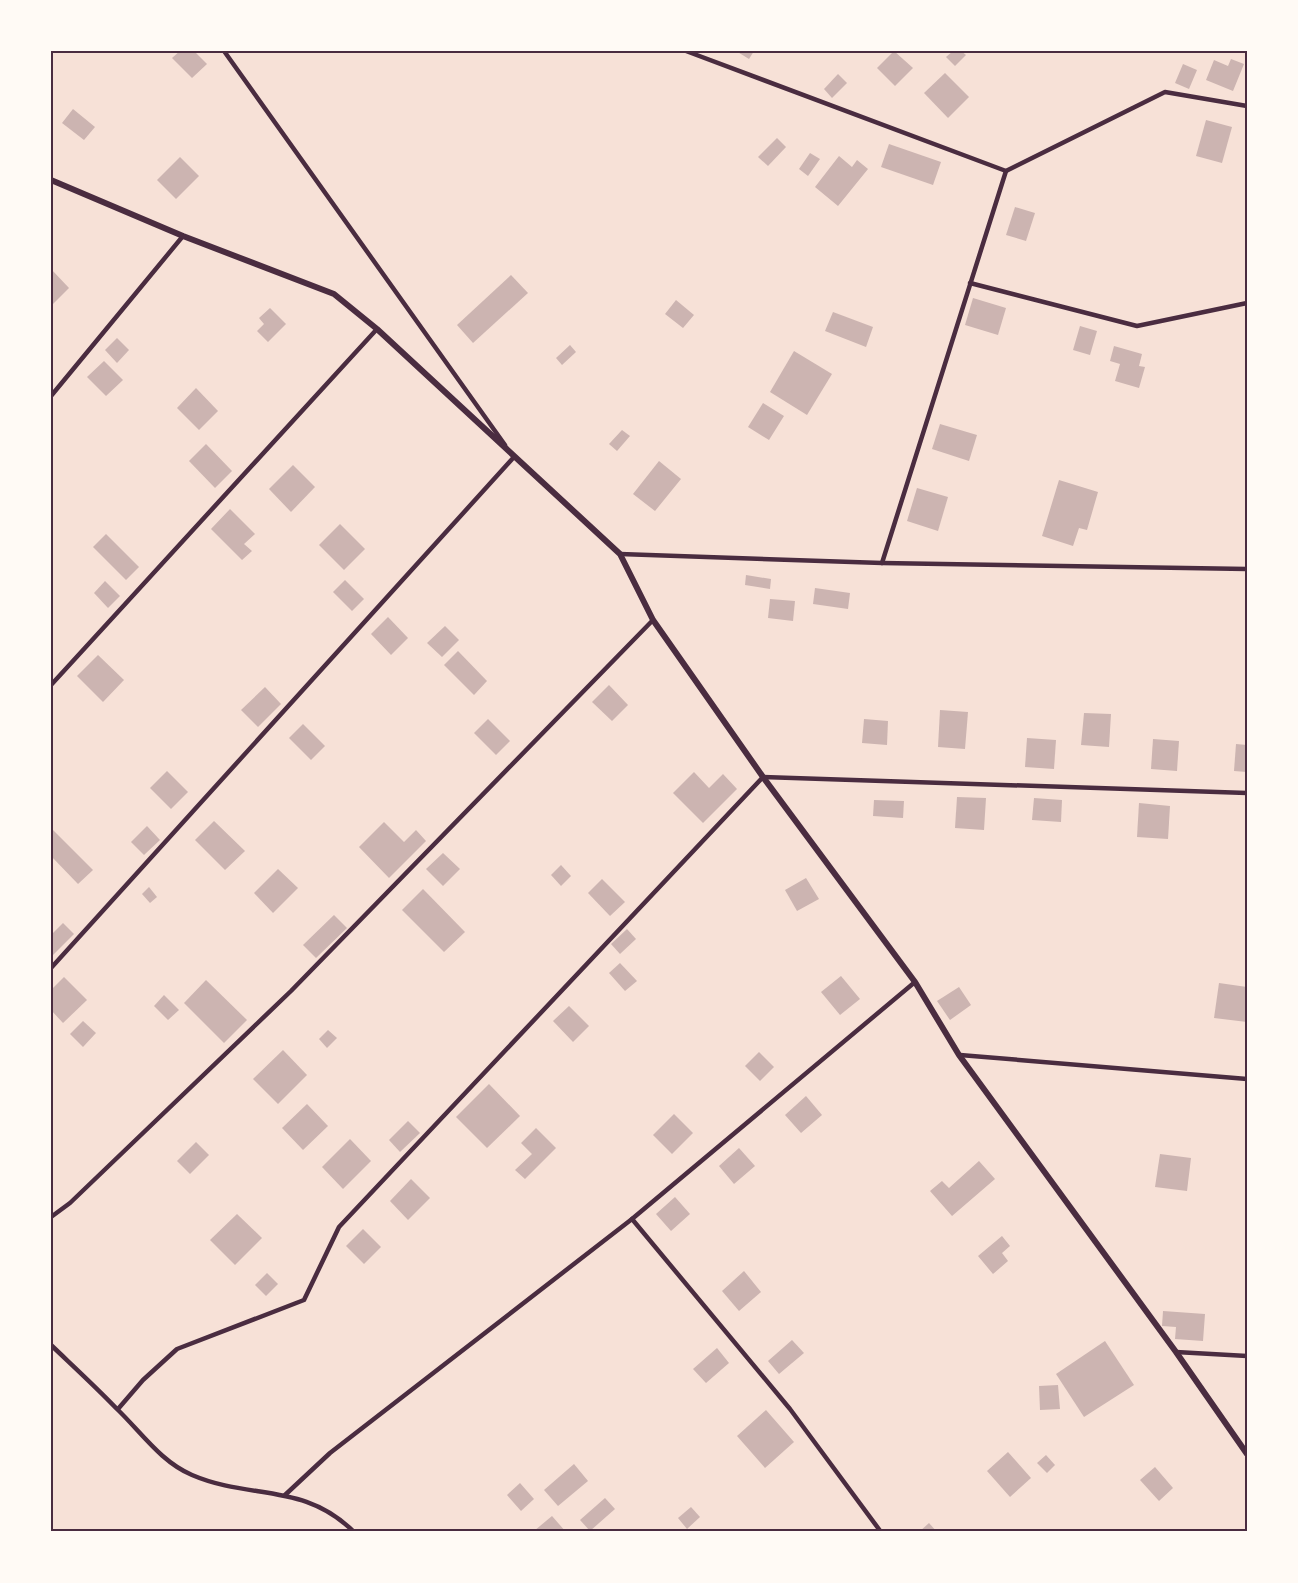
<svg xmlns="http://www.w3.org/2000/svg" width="1298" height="1583" viewBox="0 0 1298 1583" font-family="'Asap Condensed',sans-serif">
	<rect width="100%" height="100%" fill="#f7e1d7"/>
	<g fill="#ccb4b1">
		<polygon points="180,51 194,51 207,64 192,78 172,58"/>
		<polygon points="736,51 754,51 749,59"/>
		<polygon points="894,51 913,68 895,86 877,68"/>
		<polygon points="953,51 961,51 966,55 955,66 946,57"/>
		<polygon points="1231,59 1244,64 1233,91 1206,80 1214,60 1228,66"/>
		<polygon points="1183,64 1197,70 1189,89 1175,83"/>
		<polygon points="945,73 969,97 948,118 924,93"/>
		<polygon points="838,74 847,83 832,98 824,89"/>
		<polygon points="73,109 95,127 84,140 62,123"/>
		<polygon points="1206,120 1232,127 1222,163 1196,156"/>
		<polygon points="777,138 786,147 768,166 758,157"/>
		<polygon points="889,144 941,162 933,185 881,167"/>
		<polygon points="810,153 820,159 808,176 799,169"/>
		<polygon points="839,156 852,167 857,160 868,169 838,206 815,187"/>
		<polygon points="180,157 199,176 176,199 157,180"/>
		<polygon points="1015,207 1035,213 1026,241 1006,235"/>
		<polygon points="51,269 69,288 51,306"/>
		<polygon points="511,275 528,293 473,343 457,325"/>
		<polygon points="973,298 1006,308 998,335 965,325"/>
		<polygon points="676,300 694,315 683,328 665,314"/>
		<polygon points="270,308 286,324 268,342 257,331 264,324 259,318"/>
		<polygon points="833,312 873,327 866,347 825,331"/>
		<polygon points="1080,326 1097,331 1090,355 1073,350"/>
		<polygon points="117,338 129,350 117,363 105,350"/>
		<polygon points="570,345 576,352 562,365 556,358"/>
		<polygon points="1114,346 1142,354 1139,366 1145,367 1139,388 1115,381 1120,364 1110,361"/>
		<polygon points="794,351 832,374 807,415 770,392"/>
		<polygon points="104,361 123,380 106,396 87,377"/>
		<polygon points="196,388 218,411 199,430 177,408"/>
		<polygon points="763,403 784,416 769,440 748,427"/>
		<polygon points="940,424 977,435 969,461 932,449"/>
		<polygon points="622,430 630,436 617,451 609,444"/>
		<polygon points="206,444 232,471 215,488 189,461"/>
		<polygon points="659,461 681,479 655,511 633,494"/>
		<polygon points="293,465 315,487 291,512 269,489"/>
		<polygon points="1059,480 1098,492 1087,530 1079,528 1073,546 1042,536"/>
		<polygon points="917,488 948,497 938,531 907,521"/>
		<polygon points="230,509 255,534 244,544 252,551 242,560 211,529"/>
		<polygon points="340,524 365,549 344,570 319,545"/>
		<polygon points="106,534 139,567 126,580 93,547"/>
		<polygon points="746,575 771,579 770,589 745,585"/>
		<polygon points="345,580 364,599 352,611 333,592"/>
		<polygon points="105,581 120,596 108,608 94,593"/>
		<polygon points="815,588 850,593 848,609 813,604"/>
		<polygon points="770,599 795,601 793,621 768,618"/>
		<polygon points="388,617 408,638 391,655 371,634"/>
		<polygon points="445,626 459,640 442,657 427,643"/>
		<polygon points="458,651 487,681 474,695 444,665"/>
		<polygon points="98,655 124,680 103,702 77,676"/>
		<polygon points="609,685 628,705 612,721 592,702"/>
		<polygon points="265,687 281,704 258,727 241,710"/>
		<polygon points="940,710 968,712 965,749 938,747"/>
		<polygon points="1084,713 1111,714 1109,747 1081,745"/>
		<polygon points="488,719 510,741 496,755 474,733"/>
		<polygon points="864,719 888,721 887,745 862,743"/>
		<polygon points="303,724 325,746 311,760 289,738"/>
		<polygon points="1027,738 1056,740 1054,769 1025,767"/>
		<polygon points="1153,739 1179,741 1177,771 1151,769"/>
		<polygon points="1236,744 1247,745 1247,772 1234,771"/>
		<polygon points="167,771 188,792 171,809 150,788"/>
		<polygon points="694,772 709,788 723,774 737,789 703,823 673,793"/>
		<polygon points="957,797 986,798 984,830 955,828"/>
		<polygon points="1034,798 1062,800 1061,822 1032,820"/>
		<polygon points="874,800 904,801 903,818 873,816"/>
		<polygon points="1139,803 1170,806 1168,839 1137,837"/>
		<polygon points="214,821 245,851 225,870 195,840"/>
		<polygon points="384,822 404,842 416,830 426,841 389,878 359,847"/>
		<polygon points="147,826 160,840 144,855 131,842"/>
		<polygon points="51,828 93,870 78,884 51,856"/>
		<polygon points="443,853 460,869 443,886 426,869"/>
		<polygon points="561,865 571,876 561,886 551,875"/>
		<polygon points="278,869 298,888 273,913 254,893"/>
		<polygon points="806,878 819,899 797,911 785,890"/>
		<polygon points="602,879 625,902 610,916 588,893"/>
		<polygon points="149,887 157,897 150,903 142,894"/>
		<polygon points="423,889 465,932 444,952 402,910"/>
		<polygon points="334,915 347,928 316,958 303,945"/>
		<polygon points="63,923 74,934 51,957 51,935"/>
		<polygon points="627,929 636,939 620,954 611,944"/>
		<polygon points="620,963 637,981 625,991 609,973"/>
		<polygon points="841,976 860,999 840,1015 821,992"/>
		<polygon points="64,977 87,1000 63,1023 51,1010 51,990"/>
		<polygon points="206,980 247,1020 224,1043 184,1003"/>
		<polygon points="1219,983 1247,987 1247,1022 1214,1018"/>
		<polygon points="959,987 971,1005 950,1020 937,1001"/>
		<polygon points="164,995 179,1010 168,1020 154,1006"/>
		<polygon points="569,1006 589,1026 573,1042 553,1021"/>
		<polygon points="83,1021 96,1033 83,1047 70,1034"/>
		<polygon points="328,1030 337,1038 327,1048 319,1039"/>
		<polygon points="283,1050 307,1075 278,1104 253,1079"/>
		<polygon points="759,1052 774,1067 760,1081 745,1066"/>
		<polygon points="489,1084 520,1116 487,1148 456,1117"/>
		<polygon points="806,1096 822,1115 801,1133 785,1115"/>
		<polygon points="307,1104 328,1126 303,1150 282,1128"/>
		<polygon points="674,1114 693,1133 672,1154 653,1135"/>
		<polygon points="408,1121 420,1133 400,1152 389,1140"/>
		<polygon points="536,1128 556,1148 525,1179 515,1170 532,1154 521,1143"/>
		<polygon points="350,1139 371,1161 343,1189 322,1167"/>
		<polygon points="196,1142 209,1155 190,1174 177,1161"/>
		<polygon points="739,1148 755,1166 734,1184 719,1166"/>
		<polygon points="1160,1154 1191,1158 1187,1191 1155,1187"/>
		<polygon points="979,1161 995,1179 952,1216 930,1191 942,1181 949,1188"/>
		<polygon points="411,1179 430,1198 408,1220 390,1201"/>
		<polygon points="675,1197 690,1214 671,1231 656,1214"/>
		<polygon points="237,1214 262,1238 235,1265 210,1240"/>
		<polygon points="363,1229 381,1247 364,1264 346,1246"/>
		<polygon points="1002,1236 1010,1246 1002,1253 1008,1261 993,1274 978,1256"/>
		<polygon points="744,1271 761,1292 739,1311 722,1291"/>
		<polygon points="267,1273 278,1284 266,1296 255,1285"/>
		<polygon points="1163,1311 1205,1314 1203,1341 1175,1339 1176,1327 1162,1326"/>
		<polygon points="792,1340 804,1353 779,1374 768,1361"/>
		<polygon points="1105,1341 1134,1385 1084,1417 1056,1374"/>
		<polygon points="717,1348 729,1363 706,1383 693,1369"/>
		<polygon points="1058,1385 1060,1409 1040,1410 1039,1386"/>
		<polygon points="766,1410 794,1442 765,1468 737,1436"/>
		<polygon points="1008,1452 1031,1478 1010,1497 987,1471"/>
		<polygon points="1046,1455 1055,1465 1047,1473 1037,1463"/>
		<polygon points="574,1464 588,1481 558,1506 544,1490"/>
		<polygon points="1155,1467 1173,1488 1159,1501 1140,1480"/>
		<polygon points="520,1483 534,1499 521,1511 507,1495"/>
		<polygon points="605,1498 615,1509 590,1531 580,1520"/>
		<polygon points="691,1507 700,1517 687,1529 678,1518"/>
		<polygon points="552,1516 566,1532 535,1532 534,1531"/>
		<polygon points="929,1523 937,1532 919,1532"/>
	</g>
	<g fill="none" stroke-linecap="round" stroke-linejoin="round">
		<g stroke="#4a2c40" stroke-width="4.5">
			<polyline points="224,51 505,445"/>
			<polyline points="686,51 1006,171 1165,92 1247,106"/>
			<polyline points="970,283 1137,326 1247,303"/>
			<polyline points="51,396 183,236"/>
			<polyline points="620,554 882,563 1247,569"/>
			<polyline points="882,563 1006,171"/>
			<polyline points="51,685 377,329"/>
			<polyline points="51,968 514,457 512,454"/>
			<polyline points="960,1055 1247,1079"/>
			<polyline points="51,1217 70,1203 291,991 653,620"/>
			<polyline points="632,1219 790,1409 881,1532"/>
			<path d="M 51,1345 C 73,1366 96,1387 117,1409 C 141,1432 161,1462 192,1475 C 250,1500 304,1482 354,1532"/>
			<polyline points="1176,1352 1247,1356"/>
			<polyline points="118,1409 143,1380 177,1349 304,1300 339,1227 763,777 1247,793"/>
			<polyline points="285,1495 330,1453 632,1219 915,982"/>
		</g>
		<polyline stroke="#4a2c40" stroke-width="6" points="51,180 183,236 334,294 377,329 620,554 653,620 763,777 915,982 959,1055 1176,1352 1247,1454"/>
	</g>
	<rect width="1298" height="1583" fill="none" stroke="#fffaf5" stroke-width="105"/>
	<rect x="52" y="52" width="1194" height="1478" fill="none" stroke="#4a2c40" stroke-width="2"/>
</svg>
